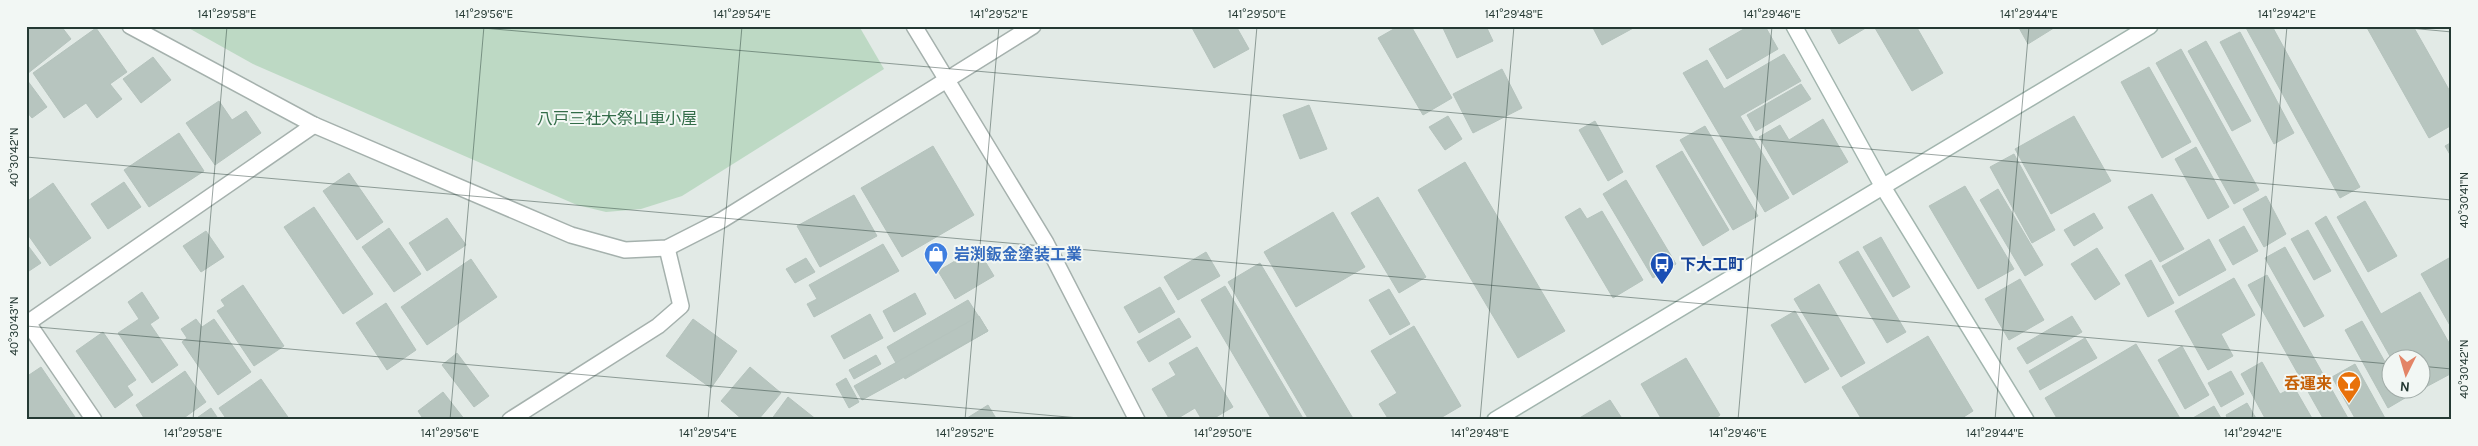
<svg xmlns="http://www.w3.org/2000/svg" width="2478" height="446" viewBox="0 0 2478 446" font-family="Karla,'Noto Sans JP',sans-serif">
	<rect width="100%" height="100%" fill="#e2eae6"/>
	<polygon fill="#bdd9c4" points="185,26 859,26 884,69 682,196 641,209 606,212 577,205 253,64"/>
	<g fill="#b7c5bf" stroke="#b5c3bd">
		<polygon points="26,26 61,26 71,39 27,74"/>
		<polygon points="1191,26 1236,26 1249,49 1214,68"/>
		<polygon points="1399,26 1411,26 1452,98 1423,115 1378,38"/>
		<polygon points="1442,26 1486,26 1493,41 1457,58"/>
		<polygon points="1592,26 1637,26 1602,45"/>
		<polygon points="1749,26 1765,26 1778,49 1727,79 1709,49"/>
		<polygon points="1829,26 1869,26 1839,44"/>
		<polygon points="1878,26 1916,26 1943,73 1912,91 1875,28"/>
		<polygon points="2018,26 2057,26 2028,44"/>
		<polygon points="2245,26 2272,26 2360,187 2340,198"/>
		<polygon points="2366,26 2413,26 2452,95 2452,125 2429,138"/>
		<polygon points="96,28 127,72 110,84 122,99 97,118 86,103 64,118 33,73"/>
		<polygon points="2240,32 2294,133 2274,144 2220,42"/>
		<polygon points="2206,41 2251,121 2232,131 2188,51"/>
		<polygon points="2181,49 2259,190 2234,204 2156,63"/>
		<polygon points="1784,54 1801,81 1740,116 1789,198 1765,212 1683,73 1707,60 1724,89"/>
		<polygon points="153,57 171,80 141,103 123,79"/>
		<polygon points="2149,67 2191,142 2162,158 2121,82"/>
		<polygon points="1502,69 1522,108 1473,133 1453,94"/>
		<polygon points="27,80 47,107 32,118 26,111"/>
		<polygon points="1801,84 1811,99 1756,131 1747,115"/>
		<polygon points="219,101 232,120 246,111 261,133 215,165 186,123"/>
		<polygon points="1309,105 1327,149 1300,159 1283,115"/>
		<polygon points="1448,116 1462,139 1445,150 1429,127"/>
		<polygon points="2074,116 2111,181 2051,214 2015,149"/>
		<polygon points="1823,119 1848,162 1793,195 1759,137 1780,125 1789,140"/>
		<polygon points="1595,121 1623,172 1608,181 1579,130"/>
		<polygon points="1705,126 1758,216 1733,230 1680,140"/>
		<polygon points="179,133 204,171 149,207 124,170"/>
		<polygon points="2452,142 2452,158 2445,146"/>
		<polygon points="933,146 974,215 902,257 861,188"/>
		<polygon points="2196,147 2229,207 2208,219 2175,159"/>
		<polygon points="1682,151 1729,230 1703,246 1656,166"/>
		<polygon points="2014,154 2055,230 2032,243 1990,167"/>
		<polygon points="1465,162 1565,331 1518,358 1418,190"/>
		<polygon points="349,173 383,222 357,240 323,191"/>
		<polygon points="1626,180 1676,264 1653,278 1603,194"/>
		<polygon points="124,182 141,207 108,229 91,204"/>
		<polygon points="53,183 91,238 50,266 26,232 26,202"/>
		<polygon points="1965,186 2014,269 1978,289 1929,206"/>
		<polygon points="1998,189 2043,265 2025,276 1980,200"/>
		<polygon points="2152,194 2184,249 2160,262 2128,207"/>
		<polygon points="854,195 877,236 820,267 797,226"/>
		<polygon points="2266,196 2286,234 2264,247 2243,209"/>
		<polygon points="1378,197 1426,277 1399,293 1351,213"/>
		<polygon points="2365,201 2397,256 2368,272 2337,217"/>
		<polygon points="314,207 373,294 343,314 284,227"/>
		<polygon points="1580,208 1587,219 1602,211 1643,280 1613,298 1565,217"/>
		<polygon points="1333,212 1365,267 1296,307 1264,252"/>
		<polygon points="2094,213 2103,228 2074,246 2064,230"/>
		<polygon points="2326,216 2381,314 2420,292 2452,348 2452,373 2411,395 2408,388 2420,388 2420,358 2391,358 2315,223"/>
		<polygon points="447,218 466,245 427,271 409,243"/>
		<polygon points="2244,226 2258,251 2233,265 2219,240"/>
		<polygon points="389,228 421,274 394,292 362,247"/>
		<polygon points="2308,230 2331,271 2314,280 2291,239"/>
		<polygon points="206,231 224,257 201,272 183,246"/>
		<polygon points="1881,237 1910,287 1893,297 1863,247"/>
		<polygon points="2209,239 2226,270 2179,296 2162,266"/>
		<polygon points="26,243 41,263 26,273"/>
		<polygon points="883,244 899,271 814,317 807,304 817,299 809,285"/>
		<polygon points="2285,247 2324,316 2304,327 2265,258"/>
		<polygon points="977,248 994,276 955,299 938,271"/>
		<polygon points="2097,248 2120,284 2095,300 2071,264"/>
		<polygon points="1858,251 1906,332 1887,343 1839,262"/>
		<polygon points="1206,252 1220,276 1178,300 1164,277"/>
		<polygon points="806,258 815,272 795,283 786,269"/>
		<polygon points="2449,258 2452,263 2452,329 2421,274"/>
		<polygon points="471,259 497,297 427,345 401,307"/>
		<polygon points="2151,260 2174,303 2148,317 2125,275"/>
		<polygon points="1260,263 1354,420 1309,420 1228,282"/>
		<polygon points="2267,275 2349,420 2324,420 2248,285"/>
		<polygon points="2234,278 2255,315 2221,334 2233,356 2208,370 2175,311"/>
		<polygon points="2020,279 2044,320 2009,340 1985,299"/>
		<polygon points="1819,284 1865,363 1841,377 1794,299"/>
		<polygon points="243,285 284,346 254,366 217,311 225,306 221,300"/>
		<polygon points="1225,286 1304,420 1272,420 1201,300"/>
		<polygon points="1160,287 1175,312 1139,333 1124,307"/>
		<polygon points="1389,289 1410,324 1390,335 1369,300"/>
		<polygon points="142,292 159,318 150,324 178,365 152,383 118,333 139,319 128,302"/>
		<polygon points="915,293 926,314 894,332 883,311"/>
		<polygon points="968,300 988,331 905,379 887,347"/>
		<polygon points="386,303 416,350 387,370 356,323"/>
		<polygon points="1795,311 1829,369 1805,383 1771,325"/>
		<polygon points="870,314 883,338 844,359 831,336"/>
		<polygon points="979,316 988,331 862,400 854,386"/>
		<polygon points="2072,316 2082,332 2027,364 2017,348"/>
		<polygon points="1179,318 1191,337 1149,362 1137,342"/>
		<polygon points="196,319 202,327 214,319 251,372 218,395 182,342 187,338 181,329"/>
		<polygon points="693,319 737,351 711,388 666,356"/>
		<polygon points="2362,321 2390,371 2390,388 2400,388 2405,398 2388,408 2345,330"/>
		<polygon points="1414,326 1461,406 1437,420 1389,420 1379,404 1397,393 1371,351"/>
		<polygon points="103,332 136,380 127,386 133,395 115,408 76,351"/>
		<polygon points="1928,336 1973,411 1959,420 1862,420 1842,387"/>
		<polygon points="2085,338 2097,358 2040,390 2029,371"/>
		<polygon points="2136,344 2181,420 2058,420 2045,398"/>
		<polygon points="2182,346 2209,395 2185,409 2158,360"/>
		<polygon points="1197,347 1233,407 1211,420 1202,420 1195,408 1175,420 1170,420 1152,389 1176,375 1169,363"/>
		<polygon points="457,353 489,396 474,407 442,365"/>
		<polygon points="876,355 881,364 854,379 849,370"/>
		<polygon points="1686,358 1720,415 1713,420 1662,420 1641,384"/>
		<polygon points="2262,362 2280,394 2294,387 2313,420 2266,420 2241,374"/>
		<polygon points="2355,364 2386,420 2356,420 2332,377"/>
		<polygon points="41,367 77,420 26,419 26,377"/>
		<polygon points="750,367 781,393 758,420 743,420 721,401"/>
		<polygon points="185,371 206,402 181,420 141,420 144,418 136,405"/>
		<polygon points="2231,371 2244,394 2221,407 2208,383"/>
		<polygon points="846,378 859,402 849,408 836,384"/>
		<polygon points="261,379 290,420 227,420 219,408"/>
		<polygon points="443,392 465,420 424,420 418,411"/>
		<polygon points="788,397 817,420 771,420"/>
		<polygon points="1610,400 1623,420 1576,420"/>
		<polygon points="2247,403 2257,420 2228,420 2226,415"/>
		<polygon points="988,405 997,420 964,420"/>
		<polygon points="2214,406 2222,420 2191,420 2191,419"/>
		<polygon points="211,408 219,420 194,420"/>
	</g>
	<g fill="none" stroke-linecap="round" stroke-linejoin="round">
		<g stroke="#a5b1ad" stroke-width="18">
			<g id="lane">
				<polyline points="28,323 94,420"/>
				<polyline points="510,420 658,326 681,306 667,248"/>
			</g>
		</g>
		<g stroke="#a5b1ad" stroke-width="18">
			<g id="street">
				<polyline points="130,26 314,125 571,235 625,250 667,248 722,220 1033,26"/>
				<polyline points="914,26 1046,243 1137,420"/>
				<polyline points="26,324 314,125"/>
			</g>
		</g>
		<g stroke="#a2b5ae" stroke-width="18">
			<g id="secondary">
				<polyline points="1794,26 1883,187 2026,420"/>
				<polyline points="1495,420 2150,26"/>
			</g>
		</g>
		<use href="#lane" stroke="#fff" stroke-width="15"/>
		<use href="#street" stroke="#fff" stroke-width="15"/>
		<use href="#secondary" stroke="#fff" stroke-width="15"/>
	</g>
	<path fill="none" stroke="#243933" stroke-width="1" stroke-opacity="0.45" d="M 460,26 L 2452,200M 2388,26 L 2452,32M 26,157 L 2390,364M 26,326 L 1102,420M 2420,366 L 2452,369M 193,420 L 227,26M 450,420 L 484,26M 708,420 L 742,26M 965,420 L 999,26M 1223,420 L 1257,26M 1480,420 L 1514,26M 1738,420 L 1772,26M 1995,420 L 2029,26M 2252,420 L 2287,26"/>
	<defs>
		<g id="shop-pin" transform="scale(1.25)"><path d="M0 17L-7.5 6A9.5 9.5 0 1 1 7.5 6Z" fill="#3f7fe0" stroke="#f2f7f4"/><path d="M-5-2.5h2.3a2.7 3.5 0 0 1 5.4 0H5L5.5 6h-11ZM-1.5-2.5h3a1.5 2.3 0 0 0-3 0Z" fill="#fff"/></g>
		<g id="bus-pin" transform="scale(1.25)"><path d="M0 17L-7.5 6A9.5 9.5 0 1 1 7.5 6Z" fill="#1a4fb4" stroke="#f2f7f4"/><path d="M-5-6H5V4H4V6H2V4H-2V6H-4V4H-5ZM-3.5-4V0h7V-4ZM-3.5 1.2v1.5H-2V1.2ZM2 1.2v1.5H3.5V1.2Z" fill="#fff"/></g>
		<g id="bar-pin" transform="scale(1.25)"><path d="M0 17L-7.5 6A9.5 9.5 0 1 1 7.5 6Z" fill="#e8710a" stroke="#f2f7f4"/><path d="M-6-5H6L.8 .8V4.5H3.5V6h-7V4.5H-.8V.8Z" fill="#fff"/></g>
	</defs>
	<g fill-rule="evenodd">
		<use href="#shop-pin" x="936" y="254"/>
		<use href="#bus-pin" x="1662" y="264"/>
		<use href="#bar-pin" x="2349" y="383"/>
	</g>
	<g text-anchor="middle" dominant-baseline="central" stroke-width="4" stroke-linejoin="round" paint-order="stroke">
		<g font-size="16" fill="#326c48" stroke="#f2f7f4">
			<text x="617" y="118">八戸三社大祭山車小屋</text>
		</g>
		<g font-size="16" font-weight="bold" fill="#366cbe" stroke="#f2f7f4" text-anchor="start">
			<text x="954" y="254">岩渕鈑金塗装工業</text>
		</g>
		<g font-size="16" font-weight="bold" fill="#164399" stroke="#f2f7f4" text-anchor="start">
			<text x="1680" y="264">下大工町</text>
		</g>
		<g font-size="16" font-weight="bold" fill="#c56008" stroke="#f2f7f4" text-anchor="end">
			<text x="2332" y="383">呑運来</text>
		</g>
	</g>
	<rect width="2478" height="446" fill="none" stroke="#f2f7f4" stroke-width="55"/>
	<g transform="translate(2406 374) rotate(185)"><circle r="24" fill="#f2f7f4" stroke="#a0aba7"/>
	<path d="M0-4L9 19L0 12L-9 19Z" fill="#e38466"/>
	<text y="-8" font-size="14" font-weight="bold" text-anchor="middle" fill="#243933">N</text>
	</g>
	<rect x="28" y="28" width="2422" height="390" fill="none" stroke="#243933" stroke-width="2"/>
	<g font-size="12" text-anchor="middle" fill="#243933">
		<text x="227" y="18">141°29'58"E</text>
		<text x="484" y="18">141°29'56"E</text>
		<text x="742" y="18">141°29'54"E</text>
		<text x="999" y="18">141°29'52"E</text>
		<text x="1257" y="18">141°29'50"E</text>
		<text x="1514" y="18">141°29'48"E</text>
		<text x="1772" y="18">141°29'46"E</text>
		<text x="2029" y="18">141°29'44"E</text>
		<text x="2287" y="18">141°29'42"E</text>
		<text transform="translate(14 157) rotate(-90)" y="4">40°30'42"N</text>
		<text transform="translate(2464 200) rotate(-90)" y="4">40°30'41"N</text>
		<text transform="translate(14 326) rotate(-90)" y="4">40°30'43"N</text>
		<text transform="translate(2464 369) rotate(-90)" y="4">40°30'42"N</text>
		<text x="193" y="437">141°29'58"E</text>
		<text x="450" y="437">141°29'56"E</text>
		<text x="708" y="437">141°29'54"E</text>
		<text x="965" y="437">141°29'52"E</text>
		<text x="1223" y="437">141°29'50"E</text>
		<text x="1480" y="437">141°29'48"E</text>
		<text x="1738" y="437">141°29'46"E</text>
		<text x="1995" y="437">141°29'44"E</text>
		<text x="2253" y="437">141°29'42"E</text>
	</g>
</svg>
